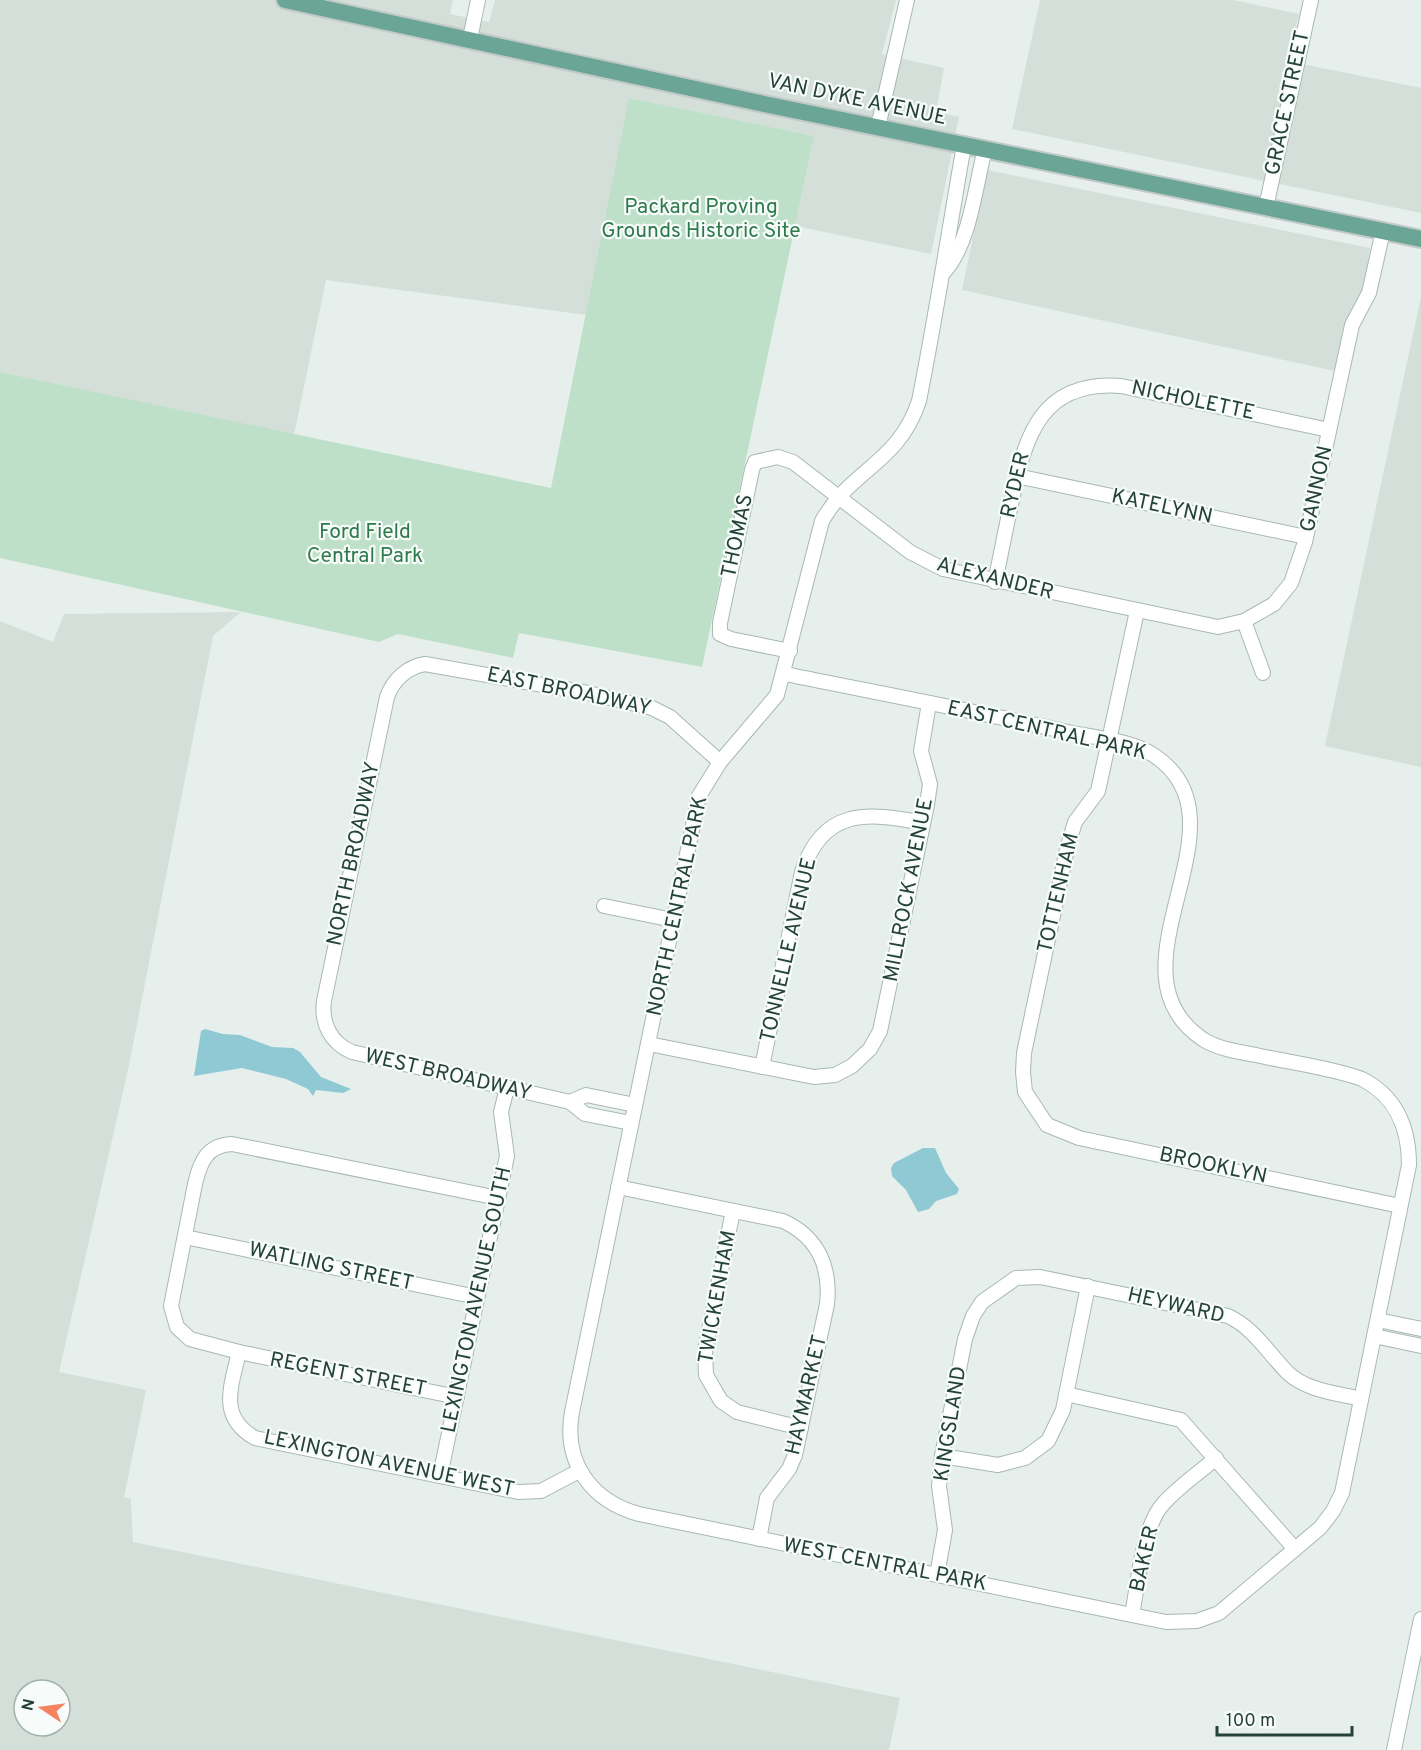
<svg xmlns="http://www.w3.org/2000/svg" width="1421" height="1750" viewBox="0 0 1421 1750" font-family="Overpass,sans-serif">
	<rect width="100%" height="100%" fill="#e6efeb"/>
	<g fill="#d4dfda" fill-rule="evenodd">
		<polygon points="0,0 453,0 450,14 489,22 495,0 896,0 882,54 944,68 936,112 959,117 931,254 795,226 814,136 629,99 586,315 326,280 294,435 0,372"/>
		<polygon points="1040,0 1233,0 1299,14 1287,61 1421,88 1421,213 1012,129"/>
		<polygon points="987,170 1370,248 1364,288 1343,328 1335,371 962,290"/>
		<polygon points="1421,297 1421,767 1325,746"/>
		<path d="M 241,612 L 213,636 L 128,1070 L 59,1372 L 146,1390 L 124,1497 L 131,1499 L 133,1542 L 900,1698 L 889,1750 L 0,1750 L 0,621 L 53,642 L 64,614 ZM 24,1690 L 60,1690 L 60,1726 L 24,1726 Z"/>
	</g>
	<polygon fill="#bfe0c8" points="629,98 814,136 702,667 519,633 513,658 398,634 379,642 0,558 0,372 551,488"/>
	<g fill="#8ec9d4">
		<polygon points="205,1029 223,1034 240,1035 272,1047 293,1048 300,1052 321,1077 351,1089 343,1093 316,1090 313,1096 308,1089 286,1079 242,1068 194,1076 201,1031"/>
		<polygon points="923,1148 935,1148 946,1173 959,1189 957,1194 936,1201 929,1209 918,1212 906,1190 892,1176 891,1168 894,1163"/>
	</g>
	<g fill="none" stroke-linecap="round" stroke-linejoin="round">
		<g stroke="#a8b8b2" stroke-width="16">
			<g id="minor">
				<polyline points="470,39 478,0"/>
				<polyline points="878,127 907,0"/>
				<polyline points="1266,207 1311,0"/>
				<path d="M 944,272 C 970,244 975,187 985,149"/>
				<polyline points="1017,476 1306,537"/>
				<path d="M 995,582 C 1001,554 1006,527 1012,500 C 1025,436 1041,380 1121,386 L 1329,430"/>
				<polyline points="1137,611 1098,791 1075,822 1067,849 1024,1053 1023,1072 1025,1092 1047,1125 1079,1138 1400,1206"/>
				<polyline points="1244,621 1263,673"/>
				<polyline points="790,651 731,639 720,634 720,623 752,470 755,462 778,457 793,462 910,552 943,569 1218,627 1244,621 1274,604 1291,583 1305,542 1352,325 1369,293 1383,231"/>
				<path d="M 785,674 C 879,693 974,711 1068,732 C 1095,738 1132,740 1155,756 C 1255,824 1098,971 1204,1040 C 1219,1049 1239,1052 1256,1055 C 1291,1063 1328,1067 1362,1079 C 1397,1097 1409,1128 1409,1165 L 1342,1493 L 1333,1511 L 1320,1528 L 1219,1613 L 1197,1621 L 1166,1622 L 639,1514 C 591,1501 563,1462 572,1412 L 699,796 L 720,762 L 777,695 L 822,521 C 852,468 898,464 919,401 C 936,316 949,230 964,145"/>
				<polyline points="604,906 673,920"/>
				<polyline points="649,1044 814,1077 835,1075 852,1066 870,1049 880,1031 927,805 930,784 921,751 929,703"/>
				<path d="M 762,1067 L 802,872 C 823,808 867,812 923,823"/>
				<polyline points="570,1102 586,1095 635,1105"/>
				<path d="M 631,1123 L 585,1114 L 570,1102 L 352,1052 C 331,1043 321,1024 324,1001 L 387,697 C 393,680 407,667 425,664 L 588,693 L 652,708 L 670,717 L 720,762"/>
				<path d="M 618,1187 L 783,1221 C 818,1237 831,1267 827,1304 L 795,1455 L 789,1469 L 767,1498 L 759,1539"/>
				<polyline points="733,1211 705,1350 706,1375 721,1401 737,1412 801,1428"/>
				<polyline points="185,1237 477,1297"/>
				<polyline points="1378,1320 1421,1329"/>
				<polyline points="1374,1336 1421,1346"/>
				<path d="M 239,1352 C 231,1387 218,1417 255,1438 L 518,1492 L 541,1491 L 579,1471"/>
				<polyline points="1066,1394 1181,1420 1295,1549"/>
				<path d="M 457,1397 L 239,1352 L 190,1339 L 177,1327 L 171,1306 L 195,1184 C 200,1162 207,1145 232,1144 L 498,1198"/>
				<polyline points="942,1456 998,1465 1025,1458 1048,1441 1063,1410 1088,1286"/>
				<polyline points="440,1476 507,1156 501,1112 507,1088"/>
				<path d="M 937,1575 L 945,1530 L 939,1486 L 942,1456 L 965,1339 L 973,1316 L 982,1302 L 1016,1278 L 1040,1277 L 1228,1316 C 1254,1328 1268,1353 1288,1373 C 1307,1391 1337,1393 1361,1399"/>
				<path d="M 1132,1615 C 1138,1584 1142,1528 1163,1504 C 1178,1487 1199,1473 1216,1458"/>
				<polyline points="1394,1750 1421,1619"/>
			</g>
		</g>
		<g stroke="#c2cac8" stroke-width="20">
			<polyline id="major" points="285,0 764,104 1421,239"/>
		</g>
		<use href="#minor" stroke="#fff" stroke-width="14"/>
		<use href="#major" stroke="#6aa596" stroke-width="16"/>
	</g>
	<g text-anchor="middle" dominant-baseline="central" stroke-width="4.5" stroke-linejoin="round" paint-order="stroke">
		<g font-size="21" fill="#24423a" stroke="#f7fbf9">
			<text transform="translate(857 100) rotate(12)">VAN DYKE AVENUE</text>
			<text transform="translate(1288 103) rotate(-78)">GRACE STREET</text>
			<text transform="translate(1193 401) rotate(12)">NICHOLETTE</text>
			<text transform="translate(1016 485) rotate(-77)">RYDER</text>
			<text transform="translate(1317 489) rotate(-78)">GANNON</text>
			<text transform="translate(1162 507) rotate(12)">KATELYNN</text>
			<text transform="translate(738 536) rotate(-78)">THOMAS</text>
			<text transform="translate(995 579) rotate(14)">ALEXANDER</text>
			<text transform="translate(569 692) rotate(12)">EAST BROADWAY</text>
			<text transform="translate(1047 731) rotate(13)">EAST CENTRAL PARK</text>
			<text transform="translate(354 854) rotate(-78)">NORTH BROADWAY</text>
			<text transform="translate(909 890) rotate(-79)">MILLROCK AVENUE</text>
			<text transform="translate(1059 893) rotate(-77)">TOTTENHAM</text>
			<text transform="translate(678 906) rotate(-78)">NORTH CENTRAL PARK</text>
			<text transform="translate(789 950) rotate(-77)">TONNELLE AVENUE</text>
			<text transform="translate(448 1075) rotate(13)">WEST BROADWAY</text>
			<text transform="translate(1213 1166) rotate(12)">BROOKLYN</text>
			<text transform="translate(331 1267) rotate(12)">WATLING STREET</text>
			<text transform="translate(718 1297) rotate(-80)">TWICKENHAM</text>
			<text transform="translate(477 1300) rotate(-78)">LEXINGTON AVENUE SOUTH</text>
			<text transform="translate(1176 1306) rotate(13)">HEYWARD</text>
			<text transform="translate(348 1375) rotate(11)">REGENT STREET</text>
			<text transform="translate(807 1395) rotate(-77)">HAYMARKET</text>
			<text transform="translate(951 1424) rotate(-81)">KINGSLAND</text>
			<text transform="translate(389 1464) rotate(12)">LEXINGTON AVENUE WEST</text>
			<text transform="translate(1145 1559) rotate(-77)">BAKER</text>
			<text transform="translate(885 1565) rotate(11)">WEST CENTRAL PARK</text>
		</g>
		<g font-size="21" fill="#2d7a4b" stroke="#f7fbf9">
			<text x="701" y="207">Packard Proving<tspan x="701" dy="24">Grounds Historic Site</tspan></text>
			<text x="365" y="532">Ford Field<tspan x="365" dy="24">Central Park</tspan></text>
		</g>
	</g>
	<g transform="translate(42 1708) rotate(283)"><circle r="28" fill="#f7fbf9" stroke="#a3b1ad" stroke-width="1.5"/>
	<path d="M0-4.5L10 22L0 15L-10 22Z" fill="#f4845f"/>
	<text y="-9" font-size="16" font-weight="bold" text-anchor="middle" fill="#24423a">N</text>
	</g>
	<path d="M1217 1726v9h135v-9" fill="none" stroke="#24423a" stroke-width="3"/>
	<text x="1226" y="1726" font-size="18" fill="#24423a" stroke="#f7fbf9" stroke-width="4.5" paint-order="stroke">100 m</text>
</svg>
